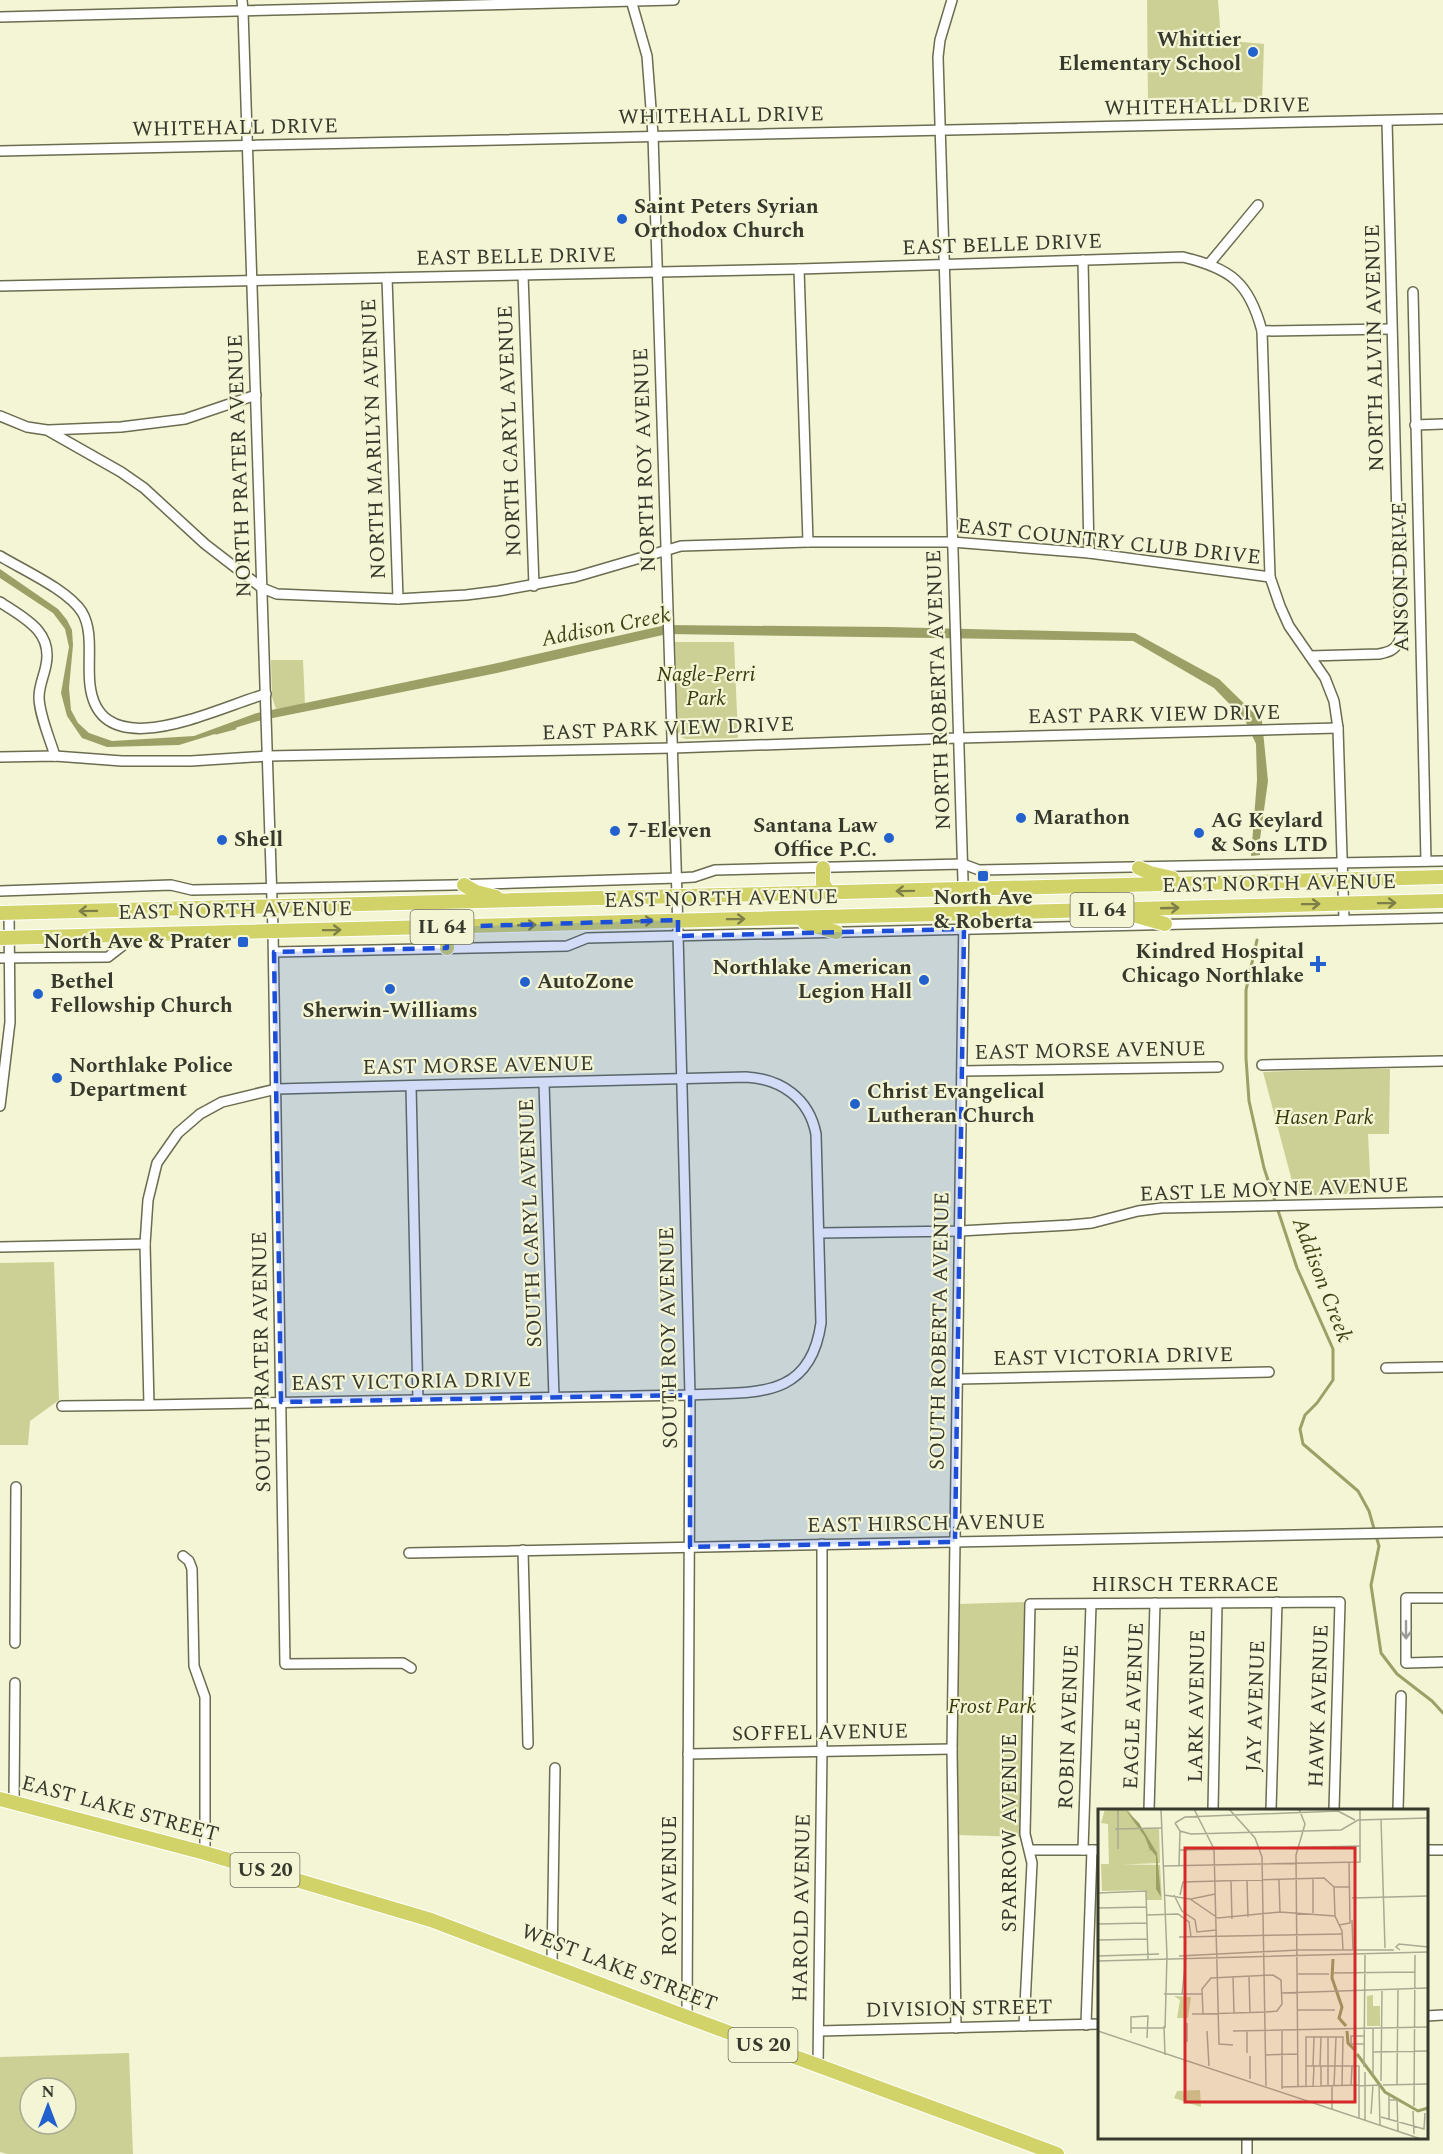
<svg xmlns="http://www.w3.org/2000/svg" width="1443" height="2154" viewBox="0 0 1443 2154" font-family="Spectral,serif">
	<rect width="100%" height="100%" fill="#f3f5d5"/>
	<g fill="#cdd095" fill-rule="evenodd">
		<polygon points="1147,0 1218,0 1221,40 1264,44 1262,102 1148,103"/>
		<polygon points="675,642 734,642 738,738 686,739 681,737 677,732"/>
		<polygon points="271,660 303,660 305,705 276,709 272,697"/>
		<polygon points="1338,1069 1390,1069 1389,1134 1368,1134 1371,1193 1296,1196 1263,1072"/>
		<polygon points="54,1262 59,1400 30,1421 28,1445 0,1445 0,1263"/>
		<polygon points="1028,1602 1023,1837 957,1835 958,1604"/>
		<path d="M 129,2053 L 133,2154 L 7,2154 L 0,2152 L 0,2057 ZM 30,2088 L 66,2088 L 66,2124 L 30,2124 Z"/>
	</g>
	<polygon fill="#9da066" points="0,569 58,609 67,620 72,630 73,645 69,688 71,710 78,723 89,733 112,741 194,736 257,713 493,664 666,625 889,627 1135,633 1219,679 1262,721 1268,781 1260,839 1260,855 1251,856 1257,780 1256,744 1245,720 1214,688 1133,641 667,634 497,673 258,721 179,745 107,747 82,738 67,716 61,693 69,647 65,629 53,613 0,578"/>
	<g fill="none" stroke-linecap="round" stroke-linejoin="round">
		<g stroke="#9da066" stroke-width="3">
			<polyline points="216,733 235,728"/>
			<polyline points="1257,940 1246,990 1246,1058 1249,1101 1264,1168 1297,1268 1333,1349 1333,1380 1317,1403 1305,1415 1300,1429 1303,1444 1358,1491 1369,1511 1379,1546 1371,1585 1381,1653 1397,1674 1432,1701 1443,1713"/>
		</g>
		<g stroke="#6b6c50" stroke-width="12">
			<g id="minor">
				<polyline points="242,0 243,11 273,931 285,1664 403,1663 411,1668"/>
				<polyline points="631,0 647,56 653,135 677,896 690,1395 687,2017"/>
				<polyline points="952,0 940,40 938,57 964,914 952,1749 956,2028"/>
				<polyline points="0,17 674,0"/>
				<polyline points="0,151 1443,119"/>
				<polyline points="1083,260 1089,553"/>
				<polyline points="1209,264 1258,205"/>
				<polyline points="799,269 808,542"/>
				<polyline points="523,275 534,586"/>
				<polyline points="387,278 398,599"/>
				<path d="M 0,286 L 799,269 L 1183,257 C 1231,269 1249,282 1262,331 L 1391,329"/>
				<polyline points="1413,292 1426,861"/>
				<polyline points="1262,331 1270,577 1280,606 1289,626 1325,678 1334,701 1338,728 1344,920"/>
				<polyline points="0,416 27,427 47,430 121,472 144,488 205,544 262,588 277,594 398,599 466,595 498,591 575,577 681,546 808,542 952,542 1089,553 1270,577"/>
				<polyline points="1415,425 1443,424"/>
				<polyline points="49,430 121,427 185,419 256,395"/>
				<path d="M 0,556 C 23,570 68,590 82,612 C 94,632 87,662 90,685 C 100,770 220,706 266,694"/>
				<path d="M 0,602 C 24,618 53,631 46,665 C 44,676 39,686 39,697 C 39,714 50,739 55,756"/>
				<path d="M 1310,656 L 1379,654 C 1389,652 1396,650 1400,639 L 1387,121"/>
				<polyline points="0,757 55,756 122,761 191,761 268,756 673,748 959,738 1338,728"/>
				<polyline points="0,891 171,885 192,890 453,885 677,878 694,877 715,870 963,864 979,870 1443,861"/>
				<polyline points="274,952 567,946 587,938 1443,918"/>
				<polyline points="0,958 108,957 135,936"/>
				<polyline points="1262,1065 1443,1061"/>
				<polyline points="962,1071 1218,1067"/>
				<polyline points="544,1083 554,1397"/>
				<polyline points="411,1086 418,1400"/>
				<polyline points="0,1106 10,1022 9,913"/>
				<polyline points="820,1233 960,1231 1070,1225 1092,1223 1138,1211 1162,1208 1443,1202"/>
				<polyline points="0,1247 145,1244"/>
				<polyline points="1386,1368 1443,1367"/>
				<polyline points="958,1379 1269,1372"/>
				<path d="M 62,1406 L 149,1405 L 690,1395 C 752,1391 810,1402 821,1323 L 816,1134 C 809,1098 781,1079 746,1077 L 276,1089 L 222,1102 L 200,1114 L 178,1133 L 157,1163 L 148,1200 L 145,1244 L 149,1405"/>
				<polyline points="523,1550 528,1744"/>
				<polyline points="409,1553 1443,1532"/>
				<polyline points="183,1556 189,1561 192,1569 194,1666 205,1697 205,1853"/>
				<polyline points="1443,1598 1406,1598 1406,1663 1443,1662"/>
				<polyline points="15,1643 16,1487"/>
				<polyline points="688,1754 952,1749"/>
				<polyline points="14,1803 15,1683"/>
				<polyline points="1149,1810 1155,1603"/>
				<polyline points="1213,1810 1217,1603"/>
				<polyline points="1271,1810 1277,1602"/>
				<polyline points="1398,1810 1401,1696"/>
				<polyline points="1030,1850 1100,1850"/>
				<polyline points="1083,1850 1091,1604"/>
				<polyline points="1426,1850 1443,1850"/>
				<polyline points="552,1964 555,1768"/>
				<polyline points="1426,2016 1443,2015"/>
				<polyline points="1086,2025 1092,1850"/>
				<polyline points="1024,2026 1032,1863 1025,1834 1030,1604 1340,1602 1334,1810"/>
				<polyline points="819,2031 1100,2024"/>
				<polyline points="818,2066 822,1750 822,1544"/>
				<polyline points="1247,2154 1247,2138"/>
			</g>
		</g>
		<g stroke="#fff" stroke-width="16">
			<g id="primary">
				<polyline points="823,868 823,883 828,892"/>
				<polyline points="1139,868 1150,873 1172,878"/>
				<polyline points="464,885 476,892 496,897"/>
				<polyline points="0,913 1443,877"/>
				<polyline points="1130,914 1165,924"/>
				<polyline points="805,923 836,932"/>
				<polyline points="446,927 447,948"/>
				<polyline points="0,938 1443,901"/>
				<polyline points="0,1799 205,1853 431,1920 687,2017 1057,2154"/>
			</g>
		</g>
		<use href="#minor" stroke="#fff" stroke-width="9"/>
		<use href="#primary" stroke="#d1d368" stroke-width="14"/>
	</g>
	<defs><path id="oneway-shaft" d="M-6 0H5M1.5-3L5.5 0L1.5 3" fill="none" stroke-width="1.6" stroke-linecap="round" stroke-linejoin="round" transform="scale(1.5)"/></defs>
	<g stroke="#7d7e48">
		<use href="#oneway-shaft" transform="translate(905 891) rotate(179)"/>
		<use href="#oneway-shaft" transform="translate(1387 903) rotate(-1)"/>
		<use href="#oneway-shaft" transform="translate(1311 904) rotate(-1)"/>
		<use href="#oneway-shaft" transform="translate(1170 908) rotate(-2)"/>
		<use href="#oneway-shaft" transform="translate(88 911) rotate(179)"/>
		<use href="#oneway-shaft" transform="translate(736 919) rotate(-1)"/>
		<use href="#oneway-shaft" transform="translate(644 921) rotate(-2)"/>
		<use href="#oneway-shaft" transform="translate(527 925) rotate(-2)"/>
		<use href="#oneway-shaft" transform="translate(332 930) rotate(-1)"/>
	</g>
	<use stroke="#9c9c96" href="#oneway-shaft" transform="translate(1406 1630) rotate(90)"/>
	<path fill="#1d4ed8" fill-opacity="0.2" stroke="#1d4ed8" stroke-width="4.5" stroke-dasharray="12 8" stroke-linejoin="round" d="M 678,920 L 678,936 L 964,929 L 955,1542 L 690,1547 L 690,1395 L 281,1402 L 274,952 L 447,948 L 446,927 Z"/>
	<g fill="#2362ce" stroke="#f3f5d5" stroke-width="2">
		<circle cx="1253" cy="52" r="6"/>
		<circle cx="622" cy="219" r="6"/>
		<circle cx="1021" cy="818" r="6"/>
		<circle cx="615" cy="831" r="6"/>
		<circle cx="1199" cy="833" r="6"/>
		<circle cx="889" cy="838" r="6"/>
		<circle cx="222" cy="840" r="6"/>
		<rect x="977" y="870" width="12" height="12" rx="3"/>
		<rect x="237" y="936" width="12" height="12" rx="3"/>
		<path d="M1315 955h6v6h6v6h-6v6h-6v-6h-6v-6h6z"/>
		<circle cx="924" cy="980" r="6"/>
		<circle cx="525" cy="982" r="6"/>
		<circle cx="390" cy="989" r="6"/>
		<circle cx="38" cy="994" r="6"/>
		<circle cx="57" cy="1078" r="6"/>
		<circle cx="855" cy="1104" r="6"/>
	</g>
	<g text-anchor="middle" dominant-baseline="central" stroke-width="4.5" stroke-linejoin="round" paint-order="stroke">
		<g fill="#f3f5d5" stroke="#70715f" stroke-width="1.5">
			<rect x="1070.5" y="893" width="63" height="34" rx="4.5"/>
			<rect x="410.5" y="910" width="63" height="34" rx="4.5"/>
			<rect x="230.5" y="1853" width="69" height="34" rx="4.5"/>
			<rect x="728.5" y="2028" width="69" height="34" rx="4.5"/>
		</g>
		<g font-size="20" font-weight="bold" fill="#38392d">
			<text x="1102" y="910">IL 64</text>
			<text x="442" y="927">IL 64</text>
			<text x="265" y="1870">US 20</text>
			<text x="763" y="2045">US 20</text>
		</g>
		<g font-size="21" font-weight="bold" fill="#38392d" stroke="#f3f5d5" text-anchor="start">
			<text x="1241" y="40" text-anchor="end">Whittier<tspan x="1241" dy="24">Elementary School</tspan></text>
			<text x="634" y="207">Saint Peters Syrian<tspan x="634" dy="24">Orthodox Church</tspan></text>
			<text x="1033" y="818">Marathon</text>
			<text x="1211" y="821">AG Keylard<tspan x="1211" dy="24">&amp; Sons LTD</tspan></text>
			<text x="877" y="826" text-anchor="end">Santana Law<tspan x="877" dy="24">Office P.C.</tspan></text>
			<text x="627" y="831">7-Eleven</text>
			<text x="234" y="840">Shell</text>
			<text x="983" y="898" text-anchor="middle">North Ave<tspan x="983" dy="24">&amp; Roberta</tspan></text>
			<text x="231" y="942" text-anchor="end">North Ave &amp; Prater</text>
			<text x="1304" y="952" text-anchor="end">Kindred Hospital<tspan x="1304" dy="24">Chicago Northlake</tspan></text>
			<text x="912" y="968" text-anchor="end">Northlake American<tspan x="912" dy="24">Legion Hall</tspan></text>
			<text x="50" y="982">Bethel<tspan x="50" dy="24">Fellowship Church</tspan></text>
			<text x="537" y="982">AutoZone</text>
			<text x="390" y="1011" text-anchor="middle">Sherwin-Williams</text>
			<text x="69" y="1066">Northlake Police<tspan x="69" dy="24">Department</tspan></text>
			<text x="867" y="1092">Christ Evangelical<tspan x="867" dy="24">Lutheran Church</tspan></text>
		</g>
		<g font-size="21" fill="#38392d" stroke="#f3f5d5">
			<text transform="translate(1207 107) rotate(-1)">WHITEHALL DRIVE</text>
			<text transform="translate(721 116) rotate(-1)">WHITEHALL DRIVE</text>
			<text transform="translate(235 128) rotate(-1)">WHITEHALL DRIVE</text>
			<text transform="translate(1002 245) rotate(-2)">EAST BELLE DRIVE</text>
			<text transform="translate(516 257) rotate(-1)">EAST BELLE DRIVE</text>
			<text transform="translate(1375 348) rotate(-91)">NORTH ALVIN AVENUE</text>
			<text transform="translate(510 431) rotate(-92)">NORTH CARYL AVENUE</text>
			<text transform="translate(374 439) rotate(-92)">NORTH MARILYN AVENUE</text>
			<text transform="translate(645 460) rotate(-92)">NORTH ROY AVENUE</text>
			<text transform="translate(240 466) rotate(-92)">NORTH PRATER AVENUE</text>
			<text transform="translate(1109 542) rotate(6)">EAST COUNTRY CLUB DRIVE</text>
			<text transform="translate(1401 577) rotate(-91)">ANSON DRIVE</text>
			<text transform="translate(939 690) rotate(-92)">NORTH ROBERTA AVENUE</text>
			<text transform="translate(1154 715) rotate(-1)">EAST PARK VIEW DRIVE</text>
			<text transform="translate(668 729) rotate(-2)">EAST PARK VIEW DRIVE</text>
			<text transform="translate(1279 884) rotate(-1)">EAST NORTH AVENUE</text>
			<text transform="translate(721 899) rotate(-1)">EAST NORTH AVENUE</text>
			<text transform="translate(235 911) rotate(-1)">EAST NORTH AVENUE</text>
			<text transform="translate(1090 1051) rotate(-1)">EAST MORSE AVENUE</text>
			<text transform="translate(478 1066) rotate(-1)">EAST MORSE AVENUE</text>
			<text transform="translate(1274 1190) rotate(-2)">EAST LE MOYNE AVENUE</text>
			<text transform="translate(531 1223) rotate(-92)">SOUTH CARYL AVENUE</text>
			<text transform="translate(940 1331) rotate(-89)">SOUTH ROBERTA AVENUE</text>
			<text transform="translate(669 1338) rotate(-91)">SOUTH ROY AVENUE</text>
			<text transform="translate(1113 1357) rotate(-1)">EAST VICTORIA DRIVE</text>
			<text transform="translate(262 1362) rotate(-91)">SOUTH PRATER AVENUE</text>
			<text transform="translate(411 1382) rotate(-1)">EAST VICTORIA DRIVE</text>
			<text transform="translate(926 1524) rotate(-1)">EAST HIRSCH AVENUE</text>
			<text x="1185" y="1585">HIRSCH TERRACE</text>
			<text transform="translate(1134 1706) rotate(-88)">EAGLE AVENUE</text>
			<text transform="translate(1197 1706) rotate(-89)">LARK AVENUE</text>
			<text transform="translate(1256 1706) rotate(-88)">JAY AVENUE</text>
			<text transform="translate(1319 1706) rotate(-88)">HAWK AVENUE</text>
			<text transform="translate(1069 1727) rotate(-88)">ROBIN AVENUE</text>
			<text transform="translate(820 1733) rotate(-1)">SOFFEL AVENUE</text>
			<text transform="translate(120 1809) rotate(15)">EAST LAKE STREET</text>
			<text transform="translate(1010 1833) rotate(-90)">SPARROW AVENUE</text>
			<text transform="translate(670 1886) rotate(-90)">ROY AVENUE</text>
			<text transform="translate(802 1908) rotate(-89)">HAROLD AVENUE</text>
			<text transform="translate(619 1968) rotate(21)">WEST LAKE STREET</text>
			<text transform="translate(959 2009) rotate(-1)">DIVISION STREET</text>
		</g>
		<g font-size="21" font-style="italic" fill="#3a3b0c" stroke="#f3f5d5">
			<text x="706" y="675">Nagle-Perri<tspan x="706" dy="24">Park</tspan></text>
			<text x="1324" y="1118">Hasen Park</text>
			<text x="992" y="1707">Frost Park</text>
		</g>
		<g font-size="22" font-style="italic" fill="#424416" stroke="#f3f5d5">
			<text transform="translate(606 627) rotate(-11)">Addison Creek</text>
			<text transform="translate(1322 1280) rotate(69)">Addison Creek</text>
		</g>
	</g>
	<g transform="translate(1098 1809)">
		<rect width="330" height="330" fill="#f3f5d5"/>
		<path d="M 7,0 L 30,0 L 42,20 L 61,20 L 62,54 L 11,56 L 10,15 L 3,14 ZM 3,55 L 62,56 L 64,91 L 49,91 L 48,81 L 4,82 ZM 275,186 L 275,197 L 282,197 L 282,217 L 269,217 L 269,187 ZM 76,187 L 93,188 L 90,209 L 79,209 L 82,191 ZM 102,281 L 103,298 L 76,289 L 79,282 Z" fill="#cdd095"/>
		<path d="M 27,0 L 41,14 L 59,44 L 63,88 L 58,80 L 58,47 L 53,41 L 48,43 L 52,41 L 47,28 Z" fill="#9da066"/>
		<path fill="none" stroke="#9da066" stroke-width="3" d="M 235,150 L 234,169 L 244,198 L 241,209 L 248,217M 249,222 L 250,234 L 257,241M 259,245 L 287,283 L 320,302 L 330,299"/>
		<path fill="none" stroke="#a8aa92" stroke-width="1.5" d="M 63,0 L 69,147 L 67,219M 96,0 L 116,40 L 121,235 L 135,236M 131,0 L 157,29 L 164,48 L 168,277M 283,10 L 287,139M 77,14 L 82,22 L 93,25 L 243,21 L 260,11 L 330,9M 77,14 L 87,8 L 240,2 L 257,11M 17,20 L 63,19M 20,40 L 20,1M 81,41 L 263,37M 65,57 L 262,53 L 262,0M 81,57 L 82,22M 215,70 L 215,104M 149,71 L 150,108M 181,71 L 182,103M 133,72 L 134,110M 236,78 L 237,107 L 244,122 L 245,141M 0,84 L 48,82 L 50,150M 66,86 L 92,90 L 120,109 L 182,103 L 237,107M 76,86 L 84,102 L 97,111 L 99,123 L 118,121M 82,86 L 85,73 L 226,69 L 236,78 L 251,78M 254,89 L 330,87M 93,90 L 117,85M 0,99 L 48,98M 49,106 L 80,105 L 91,113 L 93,128M 254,111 L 255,140M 0,115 L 49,114M 241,116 L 252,114 L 251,53M 81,128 L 245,125M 0,131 L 49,130M 302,141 L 298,138 L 301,135 L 330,138M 0,147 L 61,145M 81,147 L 201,141 L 296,141M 0,152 L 330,143M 236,164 L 317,163M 200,165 L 231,165M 135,167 L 136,204M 151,167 L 152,204M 184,184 L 330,179M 66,185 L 104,185M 84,186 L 88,147M 200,201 L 237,201M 94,205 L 105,205 L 168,203 L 179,202 L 184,195 L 183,171 L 175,166 L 113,169 L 104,180 L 105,205M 66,217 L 67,246M 33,219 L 66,219M 0,222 L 323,330M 109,222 L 111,257M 135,222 L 330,218M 149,222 L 149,244M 33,224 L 33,208 L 50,207 L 49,229M 89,233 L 89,214M 266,235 L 253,235 L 253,227 L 266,227M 275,243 L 330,242M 168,246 L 199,245M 215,257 L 216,228M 222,257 L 223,228M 266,258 L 267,144M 275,265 L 275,219M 152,270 L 152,247M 283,272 L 284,180M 285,276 L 330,275M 299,276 L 300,180M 223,277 L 223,257M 230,277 L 230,228M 236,277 L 238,228M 253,277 L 254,257M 184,278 L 261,276 L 261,257 L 208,257M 200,278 L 198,46 L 207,15 L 201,0M 208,278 L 208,228 L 245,228 L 244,277M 215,278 L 216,257M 184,280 L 184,221M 291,287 L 291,310M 291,291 L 299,291 L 300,323M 316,297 L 317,146M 234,300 L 234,277M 315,302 L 316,325M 273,305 L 275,276M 283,308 L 326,320 L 327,304M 261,309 L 261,277 L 281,276 L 282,317M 267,311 L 267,263"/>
		<path fill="#d62828" fill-opacity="0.15" stroke="#d62828" stroke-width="3" d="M 87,39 L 257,39 L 257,293 L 87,293 Z"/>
		<rect width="330" height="330" fill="none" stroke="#38392d" stroke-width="3"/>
	</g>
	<g transform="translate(48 2106)"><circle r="28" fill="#f3f5d5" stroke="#a8aa92" stroke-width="1.5"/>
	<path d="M0-4.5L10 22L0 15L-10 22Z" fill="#2362ce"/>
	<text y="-9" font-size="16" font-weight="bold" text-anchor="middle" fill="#38392d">N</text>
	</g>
</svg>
